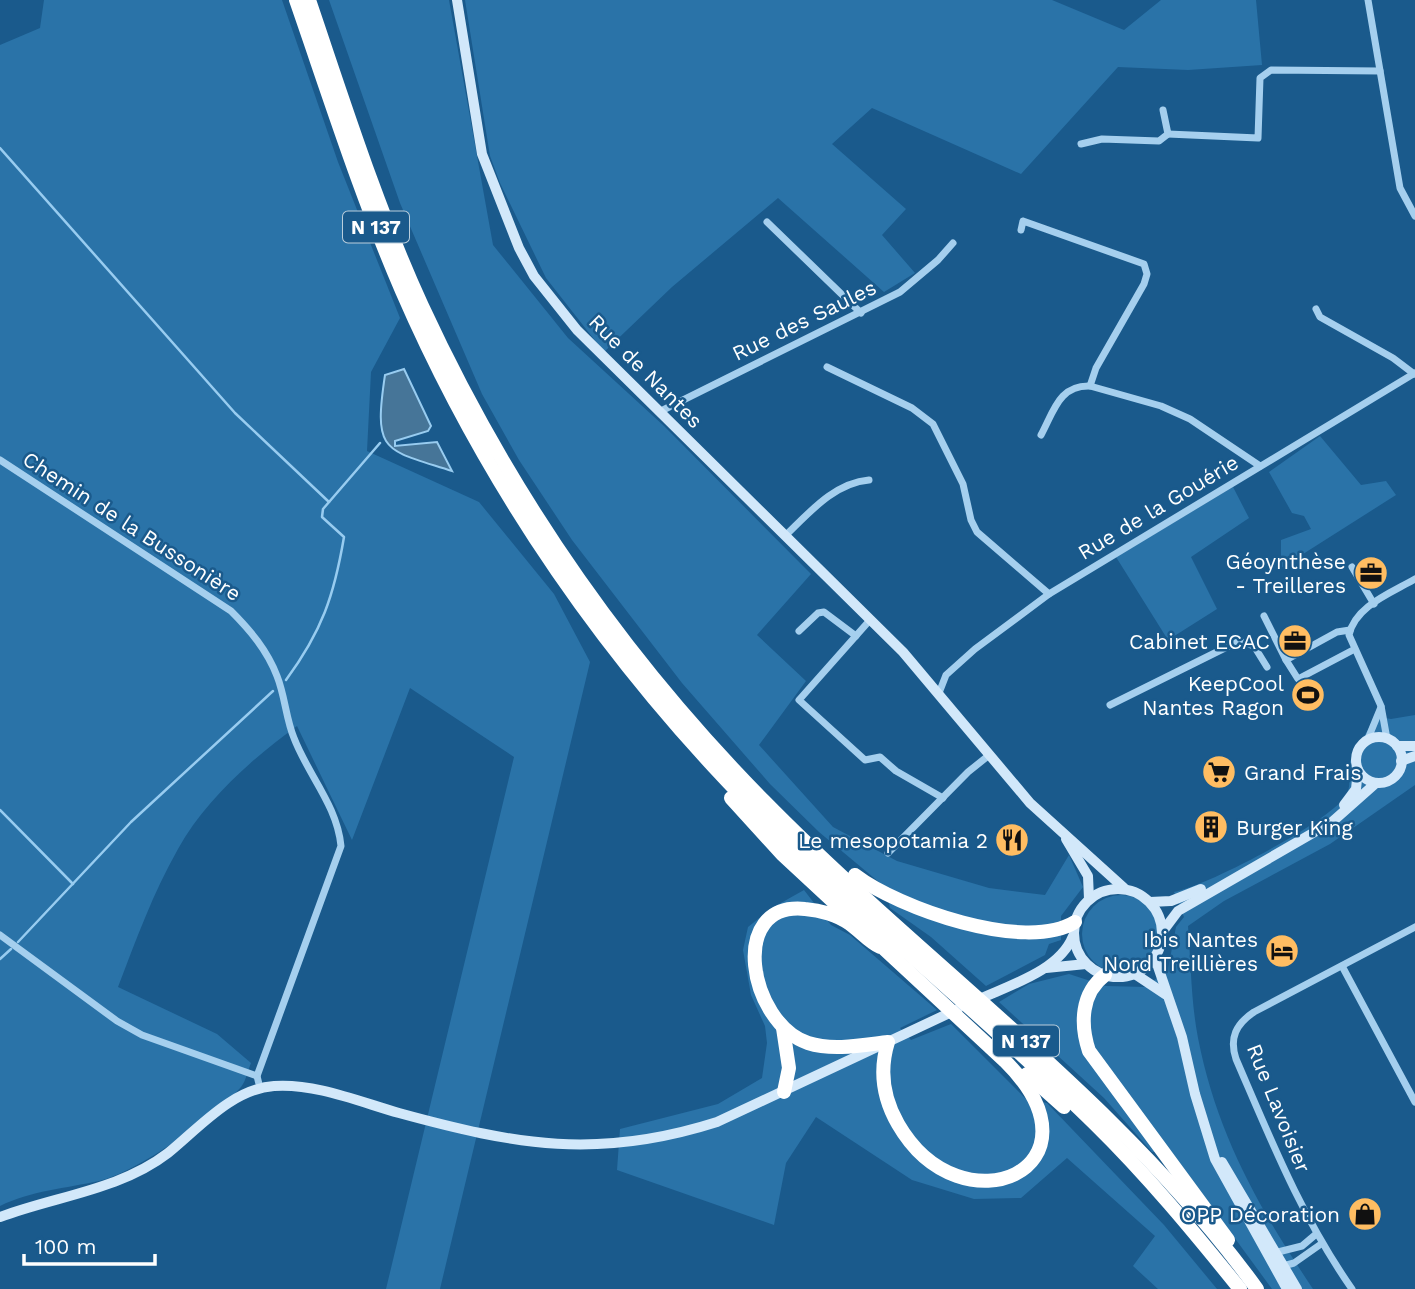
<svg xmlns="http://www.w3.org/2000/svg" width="1415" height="1289" viewBox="0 0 1415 1289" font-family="'Work Sans',sans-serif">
	<rect width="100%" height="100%" fill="#1a5a8c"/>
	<g fill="#2a73a8">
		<path d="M 44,0 L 282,0 L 338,162 L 400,318 L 371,372 L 367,451 L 479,502 L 554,594 L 590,662 L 440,1289 L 386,1289 L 514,757 L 410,688 L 352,840 L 297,726 C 253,758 205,800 178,849 C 153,893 136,940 118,987 L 217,1034 L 251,1063 C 248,1070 246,1081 241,1087 C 216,1116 136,1173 99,1181 C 67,1188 30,1191 0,1206 L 0,45 L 40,28 Z"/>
		<polygon points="329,0 449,0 493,245 568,338 664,426 811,574 757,635 806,681 759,745 833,827 897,861 989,888 1045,895 1069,855 1083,887 1061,916 1061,940 1049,944 1045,955 986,986 931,937 890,908 886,888 819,832 770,784 682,683 572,540 519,460 482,394 400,203"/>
		<polygon points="465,0 1052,0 1124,30 1161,0 1256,0 1262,65 1188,70 1118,67 1021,174 872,108 832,144 906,209 882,235 915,273 884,292 778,198 672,287 604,352 546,278 500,183 490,156"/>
		<polygon points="1320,436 1361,485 1386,481 1396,495 1281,568 1281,540 1311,529 1304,516 1292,513 1269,472"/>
		<polygon points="1233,487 1249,518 1191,557 1217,609 1168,640 1116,557"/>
		<path d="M 1415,715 L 1415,785 L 1330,844 L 1224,901 L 1188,926 C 1191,963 1191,1002 1198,1038 C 1217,1135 1259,1208 1313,1289 L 1272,1289 L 1171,1151 L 1152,1152 L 1104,1098 L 999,1002 L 1029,984 L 1069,974 L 1106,986 L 1146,987 L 1168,969 L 1176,927 L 1184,917 L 1174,892 C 1207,886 1325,824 1344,798 C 1354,785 1346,775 1350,762 C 1356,743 1369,734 1374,716 L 1391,719 Z"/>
		<polygon points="804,890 831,925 850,935 937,1010 900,1028 911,1040 951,1024 1026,1099 1047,1103 1164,1225 1217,1289 1158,1289 1133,1266 1155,1236 1067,1158 1021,1198 974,1199 912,1180 816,1117 786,1163 774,1225 617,1170 620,1129 718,1104 762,1078 767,1043 765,1026 751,995 743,950 748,927 772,908"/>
		<circle cx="1121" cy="934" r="39"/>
	</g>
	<path fill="#467598" stroke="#98ccf0" stroke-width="2" d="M 404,369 L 431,426 L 428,431 L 395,441 L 395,446 L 437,442 L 452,471 C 384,449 373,454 385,375 Z"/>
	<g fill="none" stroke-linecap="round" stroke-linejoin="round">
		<g stroke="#98ccf0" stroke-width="2.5">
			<polyline points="0,148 235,413 329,502"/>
			<path d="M 286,680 C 322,631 334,596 344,537 L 322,517 L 323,509 L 380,443"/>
			<polyline points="0,810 73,884"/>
			<polyline points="18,942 131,822 273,691"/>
			<polyline points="0,959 11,949"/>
		</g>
		<g stroke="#a5cfee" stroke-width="7">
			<polyline points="1368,0 1400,188 1415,216"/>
			<polyline points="1168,134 1258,138 1260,78 1271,70 1380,71"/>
			<polyline points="1081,144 1102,139 1159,141 1168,134 1163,110"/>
			<polyline points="767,222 861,313"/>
			<polyline points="1021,230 1023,221 1144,264 1147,274 1144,284 1096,368 1090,386 1161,406 1190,419 1260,466"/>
			<polyline points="1316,309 1320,317 1393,358 1414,374"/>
			<polyline points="827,367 912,408 933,424 963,484 971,520 977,532 1049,594"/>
			<polyline points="659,412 900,292 938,260 953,243"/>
			<path d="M 1041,435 C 1054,411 1059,385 1090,386"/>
			<path d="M 0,460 L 231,611 C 250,630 267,650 277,676 C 285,696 286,719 294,738 C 308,775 337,805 341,846 L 257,1076 L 260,1088"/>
			<path d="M 785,536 C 809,513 834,483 869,480"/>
			<polyline points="1352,567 1374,604"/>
			<polyline points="1264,616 1286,660"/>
			<polyline points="870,620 799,700 865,760 880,757 896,771 943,798"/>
			<polyline points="1350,630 1337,632 1286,660 1298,679 1353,650"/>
			<polyline points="799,631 818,613 824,612 856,636"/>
			<polyline points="939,693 946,675 975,649 1049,594 1415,373"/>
			<polyline points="1110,705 1239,641 1254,646 1267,667"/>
			<path d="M 1387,739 L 1381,706 L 1349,635 C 1355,606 1391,593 1415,579"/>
			<polyline points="1367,741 1381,707"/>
			<polyline points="888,853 968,772 988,756"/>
			<polyline points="0,935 117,1021 142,1035 257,1076"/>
			<polyline points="1342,966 1415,1102"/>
			<polyline points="1278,1252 1302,1246 1315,1235"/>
			<polyline points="1283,1266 1294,1263 1321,1244"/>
			<path d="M 1352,1289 C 1301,1216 1271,1140 1236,1059 C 1229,1038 1236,1024 1254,1012 L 1415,927"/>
		</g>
		<g stroke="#d2e8fa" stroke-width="10">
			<polyline points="457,0 482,154 519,248 534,276 577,330 903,652 1030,803 1124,888"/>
			<circle cx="1379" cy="760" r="23"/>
			<polyline points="1397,746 1415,746"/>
			<polyline points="1401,761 1415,756"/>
			<polyline points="1344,805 1356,789 1358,770"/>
			<polyline points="1066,839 1088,876 1089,899"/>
			<circle cx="1118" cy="933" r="44"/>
			<polyline points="1150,902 1171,901 1201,889"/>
			<polyline points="1163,931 1178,911 1332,822 1376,783"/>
			<polyline points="1155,958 1182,1037 1195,1094 1215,1159 1287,1289"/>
			<polyline points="1046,968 1086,964"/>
			<polyline points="1135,974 1165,994"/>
			<path d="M 973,1002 C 1006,986 1059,972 1073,936"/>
			<polyline points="1222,1162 1297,1289"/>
			<path d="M 0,1217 C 56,1196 120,1190 168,1153 C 199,1128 232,1089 274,1086 C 315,1083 360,1102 399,1113 C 516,1145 598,1160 717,1122 L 958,1009"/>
		</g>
		<g stroke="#fff" stroke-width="14">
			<path d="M 296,0 C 330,98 361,196 402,291 C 478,466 585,627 714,767 C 832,895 971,1002 1095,1124 C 1147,1175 1194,1232 1240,1289"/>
			<path d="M 309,0 C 344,103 377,208 422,306 C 507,490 622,657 764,801 C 926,966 1120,1100 1257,1289"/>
			<path d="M 731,798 L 782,854 L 1005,1061 C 1112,1167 962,1235 898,1124 C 883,1098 879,1071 888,1042 C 863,1045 833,1051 808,1043 C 749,1023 727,901 805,909 C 820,910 838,915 850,924 C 860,931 869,942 880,947"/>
			<path d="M 855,875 C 898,908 1025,953 1075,922"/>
			<path d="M 1105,975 C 1081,993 1080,1024 1089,1051 L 1228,1240"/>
			<polyline points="783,1028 789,1068 784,1092"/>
			<polyline points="1027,1074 1064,1107"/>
		</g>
	</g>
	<defs>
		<g id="office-disc" transform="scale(1.75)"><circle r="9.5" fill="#ffbd62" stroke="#1a5a8c"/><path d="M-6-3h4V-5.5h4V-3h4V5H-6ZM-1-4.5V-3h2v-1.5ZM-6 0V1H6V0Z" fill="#111"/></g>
		<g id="stadium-disc" transform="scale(1.75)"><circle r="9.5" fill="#ffbd62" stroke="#1a5a8c"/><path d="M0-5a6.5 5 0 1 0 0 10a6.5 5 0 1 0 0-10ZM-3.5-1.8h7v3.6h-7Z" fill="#111"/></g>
		<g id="supermarket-disc" transform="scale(1.75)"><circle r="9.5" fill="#ffbd62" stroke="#1a5a8c"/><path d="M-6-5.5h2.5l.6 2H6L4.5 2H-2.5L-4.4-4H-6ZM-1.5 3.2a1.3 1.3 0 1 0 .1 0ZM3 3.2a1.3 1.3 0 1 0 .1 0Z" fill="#111"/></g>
		<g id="building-disc" transform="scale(1.75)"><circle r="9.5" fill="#ffbd62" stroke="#1a5a8c"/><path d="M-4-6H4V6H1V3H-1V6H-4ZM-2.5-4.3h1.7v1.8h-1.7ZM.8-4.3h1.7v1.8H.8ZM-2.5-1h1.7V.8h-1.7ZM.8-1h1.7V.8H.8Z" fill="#111"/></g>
		<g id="restaurant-disc" transform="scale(1.75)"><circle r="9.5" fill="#ffbd62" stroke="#1a5a8c"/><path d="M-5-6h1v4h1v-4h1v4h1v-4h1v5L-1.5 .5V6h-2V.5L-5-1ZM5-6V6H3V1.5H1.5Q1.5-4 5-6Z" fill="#111"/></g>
		<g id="hotel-disc" transform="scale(1.75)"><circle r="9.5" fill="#ffbd62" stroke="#1a5a8c"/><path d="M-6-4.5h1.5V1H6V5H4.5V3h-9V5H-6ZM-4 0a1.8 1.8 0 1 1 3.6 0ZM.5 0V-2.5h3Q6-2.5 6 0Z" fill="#111"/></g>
		<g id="shop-disc" transform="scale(1.75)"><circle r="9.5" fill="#ffbd62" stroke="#1a5a8c"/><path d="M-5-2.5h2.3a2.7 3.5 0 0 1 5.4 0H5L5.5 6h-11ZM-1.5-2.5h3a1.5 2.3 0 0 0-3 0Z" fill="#111"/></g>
	</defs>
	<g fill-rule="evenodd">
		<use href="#office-disc" x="1371" y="573"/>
		<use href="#office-disc" x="1295" y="641"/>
		<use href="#stadium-disc" x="1308" y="695"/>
		<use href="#supermarket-disc" x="1219" y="772"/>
		<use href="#building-disc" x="1211" y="827"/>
		<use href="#restaurant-disc" x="1012" y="840"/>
		<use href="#hotel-disc" x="1282" y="951"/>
		<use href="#shop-disc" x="1365" y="1214"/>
	</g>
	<g text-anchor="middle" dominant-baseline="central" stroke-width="5" stroke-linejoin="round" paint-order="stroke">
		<g fill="#1a5a8c" stroke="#bacedc" stroke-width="2">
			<rect x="343" y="211.5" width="66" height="31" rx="5"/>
			<rect x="993" y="1025.5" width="66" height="31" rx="5"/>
		</g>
		<g font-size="19" font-weight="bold" fill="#fff">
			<text x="376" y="227">N 137</text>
			<text x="1026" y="1041">N 137</text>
		</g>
		<g font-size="21" fill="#fff" stroke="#1a5a8c">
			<text transform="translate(804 320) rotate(-26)">Rue des Saules</text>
			<text transform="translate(646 371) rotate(45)">Rue de Nantes</text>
			<text transform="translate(1158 507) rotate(-31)">Rue de la Gouérie</text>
			<text transform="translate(132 526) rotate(33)">Chemin de la Bussonière</text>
			<text transform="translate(1279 1108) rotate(68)">Rue Lavoisier</text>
		</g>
		<g font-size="21" fill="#fff" stroke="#1a5a8c" text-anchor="end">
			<text x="1346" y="561">Géoynthèse<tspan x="1346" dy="24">- Treilleres</tspan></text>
			<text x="1270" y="641">Cabinet ECAC</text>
			<text x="1284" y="683">KeepCool<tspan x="1284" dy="24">Nantes Ragon</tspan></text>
			<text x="1244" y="772" text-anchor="start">Grand Frais</text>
			<text x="1236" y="827" text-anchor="start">Burger King</text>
			<text x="988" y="840">Le mesopotamia 2</text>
			<text x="1258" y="939">Ibis Nantes<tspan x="1258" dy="24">Nord Treillières</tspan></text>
			<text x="1340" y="1214">OPP Décoration</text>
		</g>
	</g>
	<path d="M24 1254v10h131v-10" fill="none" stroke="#ffffff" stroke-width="3.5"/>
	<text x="35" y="1254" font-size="21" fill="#ffffff" stroke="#1a5a8c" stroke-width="5" paint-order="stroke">100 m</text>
</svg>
